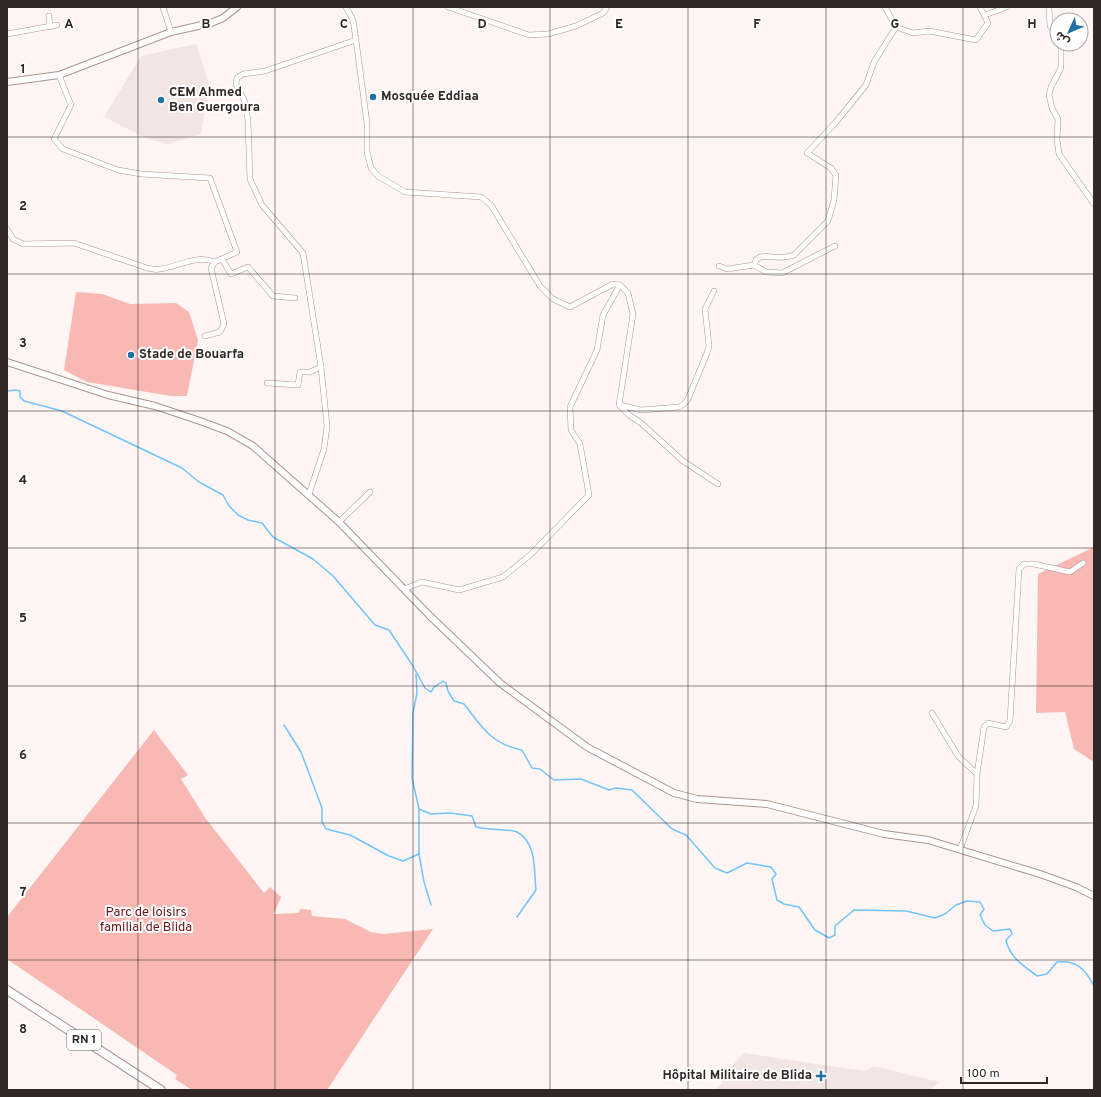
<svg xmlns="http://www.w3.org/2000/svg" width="1101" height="1097" viewBox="0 0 1101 1097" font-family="Overpass,'Noto Sans Arabic',sans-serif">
	<rect width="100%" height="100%" fill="#fff5f4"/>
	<g fill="#f3e5e4">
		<polygon points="196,44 209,84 201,134 168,144 146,138 104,117 141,56"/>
		<polygon points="744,1053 865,1071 874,1066 939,1082 930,1090 717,1090 733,1065"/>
	</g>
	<g fill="#f8b8b4">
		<polygon points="76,292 102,294 130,304 176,303 189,312 198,340 187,396 171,396 87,382 64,370"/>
		<polygon points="1094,547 1094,762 1074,749 1065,712 1036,713 1038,574"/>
		<polygon points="154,730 188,775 181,779 206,819 264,893 270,887 281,897 274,914 299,913 300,909 311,910 312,916 345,919 371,932 383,934 433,929 327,1090 192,1090 175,1079 177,1075 7,959 7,917"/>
	</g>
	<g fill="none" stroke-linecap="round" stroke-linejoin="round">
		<g stroke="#71c4fe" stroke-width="1.5">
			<path d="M 7,391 L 16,390 L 20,391 L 20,397 L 24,401 L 62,411 L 182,468 L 199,482 L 223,495 L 229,506 L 238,515 L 248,520 L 262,523 L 273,537 L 313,559 L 333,576 L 375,625 L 389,630 L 413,666 L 425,688 L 431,692 L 434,687 L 443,681 L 446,683 L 448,691 L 454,701 L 464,704 C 482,727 491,744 522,750 L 532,768 L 540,769 L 554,780 L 581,779 L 609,790 L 616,788 L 632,790 L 672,829 L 686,835 L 715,868 L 727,873 L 747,863 L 771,867 L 776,874 L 772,879 L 777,900 L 784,904 L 799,907 L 815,930 L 829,938 L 835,935 L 835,926 L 854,910 L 906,911 L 935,918 L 945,914 L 956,905 L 967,901 L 980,902 L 984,909 L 980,915 L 985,925 L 993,931 L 1010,929 L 1012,934 L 1006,940 C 1010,958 1023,965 1037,976 L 1047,974 L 1057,962 C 1077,960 1085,969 1094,986"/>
			<polyline points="416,674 417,693 413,713 412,778 419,809 419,854 424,882 431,905"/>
			<polyline points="284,725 301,752 322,808 322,822 326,829 350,835 389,856 403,861 419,854"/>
			<path d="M 419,809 L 431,814 L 450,813 L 472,816 L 476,827 C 487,830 509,829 517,832 C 537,842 534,872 536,890 L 517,917"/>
		</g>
		<g stroke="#ab9593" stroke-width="6">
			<g id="minor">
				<polyline points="163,7 171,32"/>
				<polyline points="346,7 353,20 356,40 367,123 367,152 371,168 378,176 405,192 481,197 491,205 540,286 553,299 570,307 613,284 620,285 628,293 633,314 619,405 629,415 641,423 683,461 718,484"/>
				<polyline points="448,7 529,35 548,34 576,26 603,13 607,7"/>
				<polyline points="885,7 896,27 913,33 929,31 976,40 988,23 980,7"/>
				<polyline points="1049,7 1050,26 1057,34"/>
				<polyline points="985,15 1007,7"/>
				<polyline points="49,16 50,27"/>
				<polyline points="7,34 57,25"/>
				<polyline points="1061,44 1061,68 1051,87 1049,95 1052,108 1058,119 1057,140 1059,154 1094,204"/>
				<polyline points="59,75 71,105 54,139 63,149 118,170 141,174 210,178 237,252 215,262 211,268 224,324 220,332 205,336"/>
				<path d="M 7,229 L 13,239 L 23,244 L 74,243 L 147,268 C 151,269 156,270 160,269 C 179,267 196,254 215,262"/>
				<polyline points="222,259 231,274 248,267 273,296 295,298"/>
				<path d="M 754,265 L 756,260 L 760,257 C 772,255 782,260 794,255 L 828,221 L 834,200 L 836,175 L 831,168 L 807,153 L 836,122 L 866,85 L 874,62 L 896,27"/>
				<polyline points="719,266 727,269 754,265 766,272 782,273 835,246"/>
				<polyline points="267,383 298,385 300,372 310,372 321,367"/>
				<polyline points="620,405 641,410 679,407 684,404 688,399 707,353 709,346 705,309 714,291"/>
				<polyline points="309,494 324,449 327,426 321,367 303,253 262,205 250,179 248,121 245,102 236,84 237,78 243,74 265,71 356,40"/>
				<polyline points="339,522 370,492"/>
				<polyline points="404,589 422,582 459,590 503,577 530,555 589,495 580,444 571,430 570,407 597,350 603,315 620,285"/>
				<polyline points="932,713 958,756 977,774"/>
				<polyline points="960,849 976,806 977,774 984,727 988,723 1006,727 1010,721 1019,569 1024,564 1034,564 1070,572 1083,563"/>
			</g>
		</g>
		<g stroke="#ab9593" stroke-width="8">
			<g id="tertiary">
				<polyline points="7,82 59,75 171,32 211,23 223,18 237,7"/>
				<polyline points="7,362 108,395 155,406 200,421 227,431 253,446 339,522 430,616 500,683 587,747 674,793 697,799 767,804 884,834 928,840 1040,874 1076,887 1094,896"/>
			</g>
		</g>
		<g stroke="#ab9593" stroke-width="10">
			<polyline id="primary" points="7,990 161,1090"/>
		</g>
		<use href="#minor" stroke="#fff" stroke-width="5"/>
		<use href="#tertiary" stroke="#fff" stroke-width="6"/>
		<use href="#primary" stroke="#fff" stroke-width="8"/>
	</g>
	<path fill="none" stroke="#302726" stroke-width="1" stroke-opacity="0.55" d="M 138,7 L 138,1090M 275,7 L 275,1090M 413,7 L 413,1090M 550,7 L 550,1090M 688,7 L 688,1090M 826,7 L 826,1090M 963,7 L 963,1090M 7,137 L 1094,137M 7,274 L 1094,274M 7,411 L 1094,411M 7,548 L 1094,548M 7,686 L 1094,686M 7,823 L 1094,823M 7,960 L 1094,960"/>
	<g fill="#2072a3" stroke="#fff" stroke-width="1.5">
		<circle cx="373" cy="97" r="4"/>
		<circle cx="161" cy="100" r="4"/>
		<circle cx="131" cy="355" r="4"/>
		<path d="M819 1070h4v4h4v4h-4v4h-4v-4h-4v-4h4z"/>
	</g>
	<g text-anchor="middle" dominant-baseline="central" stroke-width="4" stroke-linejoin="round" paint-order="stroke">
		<rect fill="#fff" stroke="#6e6867" stroke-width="1" x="67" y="1030" width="34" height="20" rx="3"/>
		<g font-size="12" font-weight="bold" fill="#302726">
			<text x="84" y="1040">RN 1</text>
		</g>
		<g font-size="13" font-weight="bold" fill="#302726" stroke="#fff" text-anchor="start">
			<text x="169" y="93">CEM Ahmed<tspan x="169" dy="15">Ben Guergoura</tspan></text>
			<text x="381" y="97">Mosquée Eddiaa</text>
			<text x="139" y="355">Stade de Bouarfa</text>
			<text x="812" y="1076" text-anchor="end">Hôpital Militaire de Blida</text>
		</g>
		<g font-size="13" fill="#68151a" stroke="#fff">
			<text x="146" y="913">Parc de loisirs<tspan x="146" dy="15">familial de Blida</tspan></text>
		</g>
	</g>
	<g font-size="13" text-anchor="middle" font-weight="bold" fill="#302726" stroke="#fff" stroke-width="4" stroke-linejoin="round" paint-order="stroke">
		<text x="69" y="28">A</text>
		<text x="206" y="28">B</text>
		<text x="344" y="28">C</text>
		<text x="482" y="28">D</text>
		<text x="619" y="28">E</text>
		<text x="757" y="28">F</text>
		<text x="895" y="28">G</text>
		<text x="1032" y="28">H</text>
		<text x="23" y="73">1</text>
		<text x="23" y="210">2</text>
		<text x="23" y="347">3</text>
		<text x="23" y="484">4</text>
		<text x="23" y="622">5</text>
		<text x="23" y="759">6</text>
		<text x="23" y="896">7</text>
		<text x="23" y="1033">8</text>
	</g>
	<rect width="1101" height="1097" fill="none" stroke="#302726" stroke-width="16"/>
	<g transform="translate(1069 32) rotate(226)"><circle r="19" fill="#ffffff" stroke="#aca9a8"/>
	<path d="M0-3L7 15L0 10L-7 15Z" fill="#2072a3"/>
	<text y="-6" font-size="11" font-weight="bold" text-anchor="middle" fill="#302726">ش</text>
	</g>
	<path d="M961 1077v6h86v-6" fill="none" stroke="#302726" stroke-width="2"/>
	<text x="967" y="1077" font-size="12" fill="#302726" stroke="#ffffff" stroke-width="3" paint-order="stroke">100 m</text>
</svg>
